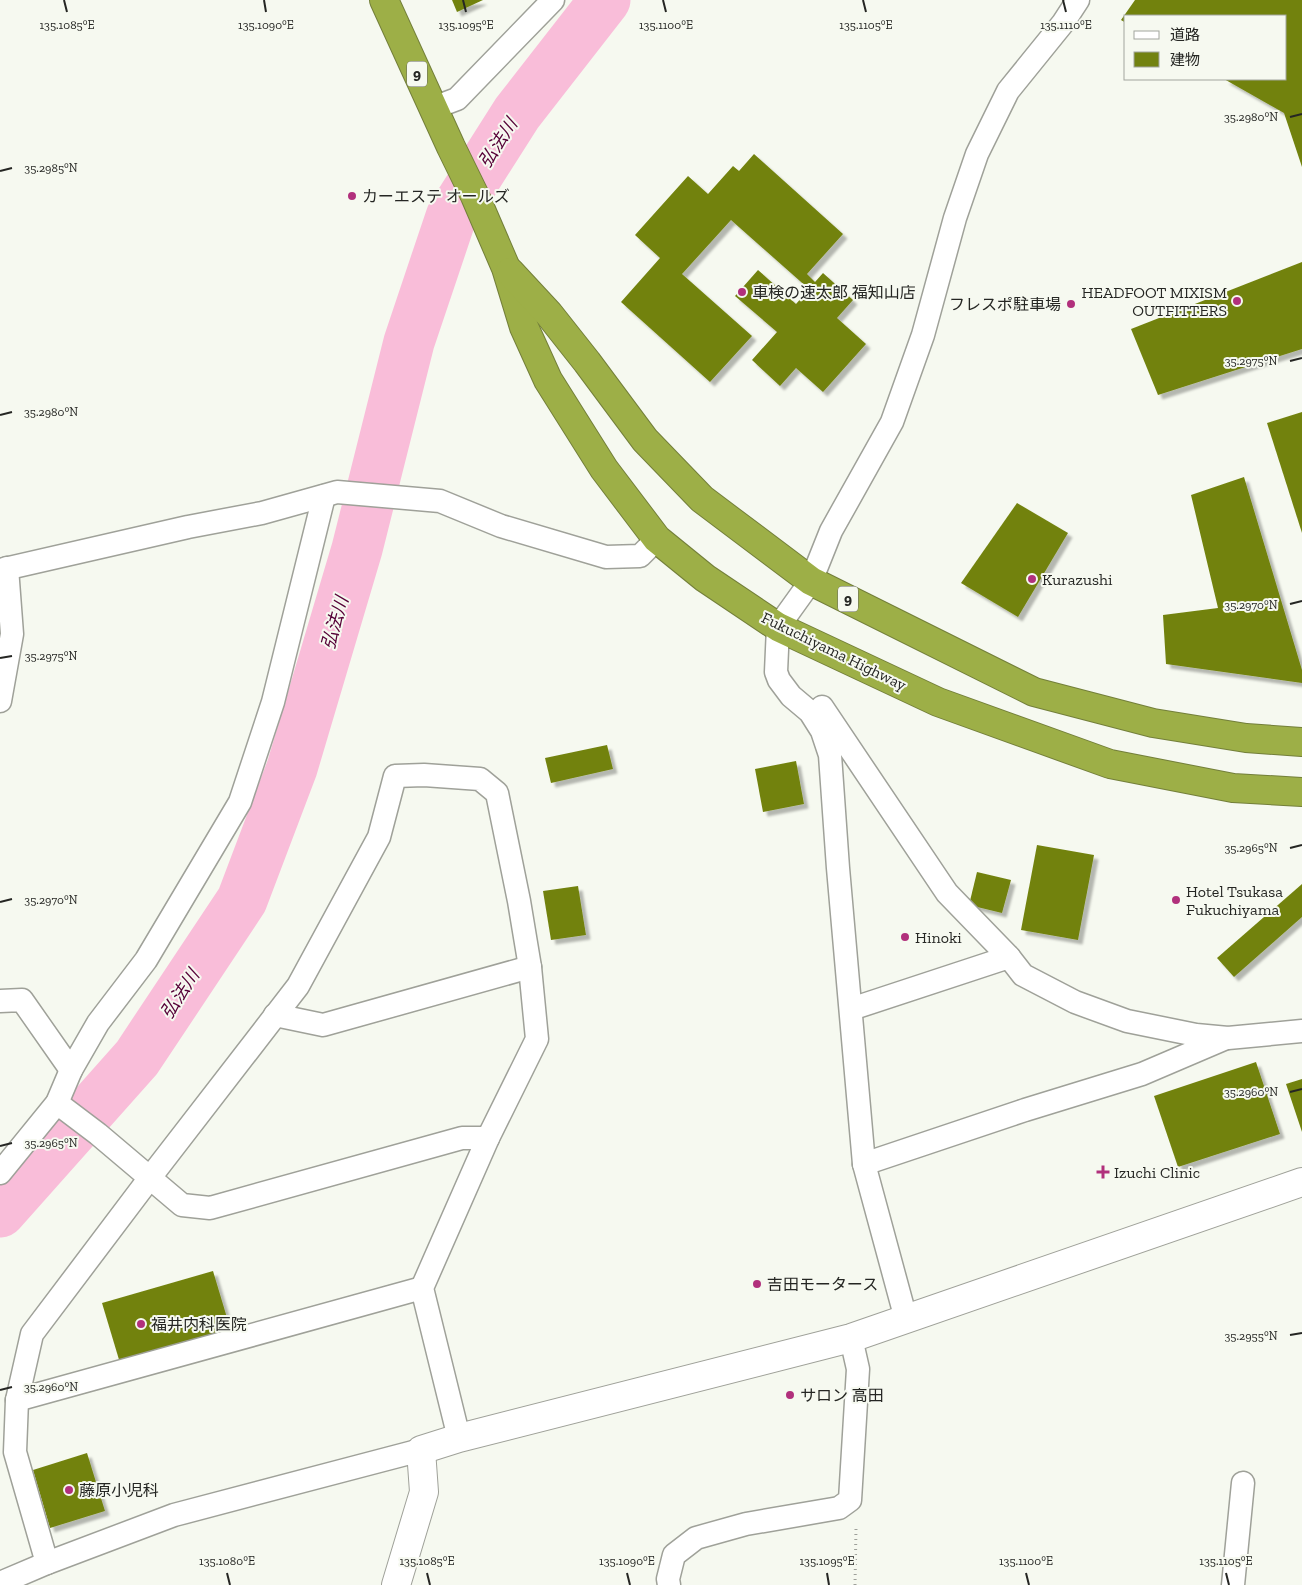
<svg xmlns="http://www.w3.org/2000/svg" width="1302" height="1585" viewBox="0 0 1302 1585" font-family="'Zilla Slab','Noto Sans JP',serif">
	<defs>
		<filter id="shadow"><feDropShadow dx="4.5" dy="4.5" stdDeviation="1" flood-color="#0004"/></filter>
	</defs>
	<rect width="100%" height="100%" fill="#f6f9f0"/>
	<g fill="none" stroke-linecap="round" stroke-linejoin="round">
		<polyline stroke="#f9bdd9" stroke-width="51" points="0,1212 137,1058 242,900 292,768 357,549 409,342 451,217 517,113 605,0"/>
	</g>
	<g fill="#728210" filter="url(#shadow)">
		<polygon points="452,0 483,0 457,12"/>
		<polygon points="1135,0 1302,0 1302,167 1284,113 1224,79 1286,79 1286,16 1126,16 1126,23 1121,20"/>
		<polygon points="754,154 843,234 807,274 815,282 823,273 853,300 837,318 866,344 823,392 796,368 780,386 752,360 777,332 735,296 758,270 796,304 809,289 731,220 682,274 752,336 710,382 621,302 660,258 635,235 688,176 708,194 733,166 739,171"/>
		<polygon points="1302,262 1302,349 1158,395 1131,329"/>
		<polygon points="1302,412 1302,533 1267,423"/>
		<polygon points="1244,477 1302,670 1302,683 1166,664 1163,615 1218,608 1191,495"/>
		<polygon points="1017,503 1068,533 1018,617 961,583"/>
		<polygon points="607,745 613,769 551,783 545,758"/>
		<polygon points="796,761 804,804 763,812 755,769"/>
		<polygon points="1037,845 1094,855 1078,940 1021,930"/>
		<polygon points="977,872 1011,880 1002,913 969,905"/>
		<polygon points="1302,884 1302,917 1234,977 1217,958"/>
		<polygon points="578,886 586,935 551,940 543,891"/>
		<polygon points="1256,1062 1280,1134 1178,1167 1154,1096"/>
		<polygon points="1302,1079 1302,1132 1286,1084"/>
		<polygon points="213,1271 231,1331 120,1363 102,1303"/>
		<polygon points="87,1453 105,1511 50,1528 33,1470"/>
	</g>
	<g fill="none" stroke-linecap="round" stroke-linejoin="round">
		<g stroke="#9fa199" stroke-width="25">
			<g id="street">
				<polyline points="433,108 457,99 553,0"/>
				<polyline points="0,570 188,527 262,513 337,492 440,501 501,526 606,557 640,556 657,539"/>
				<polyline points="0,701 12,634 7,568"/>
				<polyline points="822,707 947,893 1009,957 1023,975 1075,1002 1127,1021 1196,1035 1228,1038 1302,1031"/>
				<polyline points="0,1001 22,1000 71,1070"/>
				<polyline points="851,1009 1009,957"/>
				<polyline points="275,1015 323,1025 530,967"/>
				<polyline points="57,1103 98,1134 182,1205 210,1208 462,1138 488,1138"/>
				<polyline points="864,1164 1025,1110 1142,1074 1224,1039"/>
				<polyline points="0,1173 57,1103 71,1070 98,1023 146,960 240,802 273,702 324,496"/>
				<polyline points="906,1319 864,1164 838,868 830,755 822,731 810,712 791,696 779,680 776,672 778,627 811,581 831,531 892,422 923,335 955,218 977,154 1008,91 1063,23 1078,0"/>
				<polyline points="17,1400 422,1288"/>
				<polyline points="47,1563 15,1452 17,1400 32,1334 152,1175 298,986 379,837 395,776 424,775 480,779 497,793 519,901 530,967 537,1039 488,1138 422,1288 459,1438"/>
				<polyline points="0,1583 47,1563 174,1515 421,1450"/>
				<polyline points="669,1585 668,1579 674,1555 696,1538 746,1524 839,1508 850,1500 858,1369 851,1338"/>
				<polyline points="1233,1585 1243,1483"/>
			</g>
		</g>
		<g stroke="#9fa199" stroke-width="30">
			<polyline id="secondary" points="396,1585 424,1492 421,1450 459,1438 851,1338 1302,1182"/>
		</g>
		<g stroke="#737f3a" stroke-width="30">
			<g id="highway">
				<polyline points="384,0 451,147 475,196 506,268 524,327 548,380 604,469 657,539 705,578 778,627 938,702 1110,764 1233,788 1302,792"/>
				<polyline points="510,272 549,314 587,362 645,440 702,499 811,581 1034,692 1153,723 1246,738 1302,742"/>
			</g>
		</g>
		<polyline stroke="#9ea09a" stroke-width="3" stroke-dasharray="1 4" stroke-linecap="butt" points="855,1585 856,1528"/>
		<use href="#street" stroke="#fff" stroke-width="22"/>
		<use href="#secondary" stroke="#fff" stroke-width="28"/>
		<use href="#highway" stroke="#9daf47" stroke-width="28"/>
	</g>
	<path fill="none" stroke="#252623" stroke-width="2" d="M 64,0 L 67,12M 264,0 L 266,12M 463,0 L 466,12M 663,0 L 666,12M 863,0 L 866,12M 1063,0 L 1066,12M 1290,117 L 1302,114M 0,171 L 12,168M 1290,361 L 1302,358M 0,415 L 12,412M 1290,604 L 1302,601M 0,658 L 12,656M 1290,848 L 1302,845M 0,902 L 12,899M 1290,1092 L 1302,1089M 0,1146 L 12,1143M 1290,1335 L 1302,1333M 0,1390 L 12,1387M 227,1573 L 230,1585M 427,1573 L 430,1585M 627,1573 L 630,1585M 827,1573 L 829,1585M 1026,1573 L 1029,1585M 1226,1573 L 1229,1585"/>
	<g fill="#b1307c" stroke="#f6f9f0" stroke-width="2">
		<circle cx="352" cy="196" r="5"/>
		<circle cx="742" cy="292" r="5"/>
		<circle cx="1237" cy="301" r="5"/>
		<circle cx="1071" cy="304" r="5"/>
		<circle cx="1032" cy="579" r="5"/>
		<circle cx="1176" cy="900" r="5"/>
		<circle cx="905" cy="937" r="5"/>
		<path d="M1100.5 1164.5h5v5h5v5h-5v5h-5v-5h-5v-5h5z"/>
		<circle cx="757" cy="1284" r="5"/>
		<circle cx="141" cy="1324" r="5"/>
		<circle cx="790" cy="1395" r="5"/>
		<circle cx="69" cy="1490" r="5"/>
	</g>
	<g text-anchor="middle" dominant-baseline="central" stroke-width="4" stroke-linejoin="round" paint-order="stroke">
		<g fill="#f6f9f0" stroke="#646560" stroke-width="1">
			<rect x="407" y="61.5" width="20" height="25" rx="4"/>
			<rect x="838" y="586.5" width="20" height="25" rx="4"/>
		</g>
		<g font-size="15" font-weight="bold" fill="#252623">
			<text x="417" y="74">9</text>
			<text x="848" y="599">9</text>
		</g>
		<g font-size="16" fill="#252623" stroke="#f6f9f0" text-anchor="start">
			<text x="362" y="196">カーエステ オールズ</text>
			<text x="752" y="292">車検の速太郎 福知山店</text>
			<text x="1227" y="292" text-anchor="end">HEADFOOT MIXISM<tspan x="1227" dy="18">OUTFITTERS</tspan></text>
			<text x="1061" y="304" text-anchor="end">フレスポ駐車場</text>
			<text x="1042" y="579">Kurazushi</text>
			<text x="1186" y="891">Hotel Tsukasa<tspan x="1186" dy="18">Fukuchiyama</tspan></text>
			<text x="915" y="937">Hinoki</text>
			<text x="1114" y="1172">Izuchi Clinic</text>
			<text x="767" y="1284">吉田モータース</text>
			<text x="151" y="1324">福井内科医院</text>
			<text x="800" y="1395">サロン 高田</text>
			<text x="79" y="1490">藤原小児科</text>
		</g>
		<g font-size="16" fill="#252623" stroke="#f6f9f0">
			<text transform="translate(834 651) rotate(26)">Fukuchiyama Highway</text>
		</g>
		<g font-size="18" font-style="italic" fill="#560037" stroke="#f6f9f0">
			<text transform="translate(498 143) rotate(-57)">弘法川</text>
			<text transform="translate(335 623) rotate(-74)">弘法川</text>
			<text transform="translate(180 994) rotate(-57)">弘法川</text>
		</g>
	</g>
	<g font-size="12" text-anchor="middle" fill="#252623" stroke="#f6f9f0" stroke-width="4" stroke-linejoin="round" paint-order="stroke">
		<text x="67" y="29">135.1085°E</text>
		<text x="266" y="29">135.1090°E</text>
		<text x="466" y="29">135.1095°E</text>
		<text x="666" y="29">135.1100°E</text>
		<text x="866" y="29">135.1105°E</text>
		<text x="1066" y="29">135.1110°E</text>
		<text x="1251" y="121">35.2980°N</text>
		<text x="51" y="172">35.2985°N</text>
		<text x="1251" y="365">35.2975°N</text>
		<text x="51" y="416">35.2980°N</text>
		<text x="1251" y="609">35.2970°N</text>
		<text x="51" y="660">35.2975°N</text>
		<text x="1251" y="852">35.2965°N</text>
		<text x="51" y="904">35.2970°N</text>
		<text x="1251" y="1096">35.2960°N</text>
		<text x="51" y="1147">35.2965°N</text>
		<text x="1251" y="1340">35.2955°N</text>
		<text x="51" y="1391">35.2960°N</text>
		<text x="227" y="1565">135.1080°E</text>
		<text x="427" y="1565">135.1085°E</text>
		<text x="627" y="1565">135.1090°E</text>
		<text x="827" y="1565">135.1095°E</text>
		<text x="1026" y="1565">135.1100°E</text>
		<text x="1226" y="1565">135.1105°E</text>
	</g>
	<rect x="1124" y="15" width="162" height="65" fill="#f6f9f0" stroke="#a2a59e"/>
	<rect x="1134" y="31" width="25" height="8" fill="#ffffff" stroke="#a2a59e"/>
	<text x="1170" y="40" font-size="15" fill="#252623">道路</text>
	<rect x="1134" y="52" width="25" height="15" fill="#728210" stroke="#a2a59e"/>
	<text x="1170" y="65" font-size="15" fill="#252623">建物</text>
</svg>
